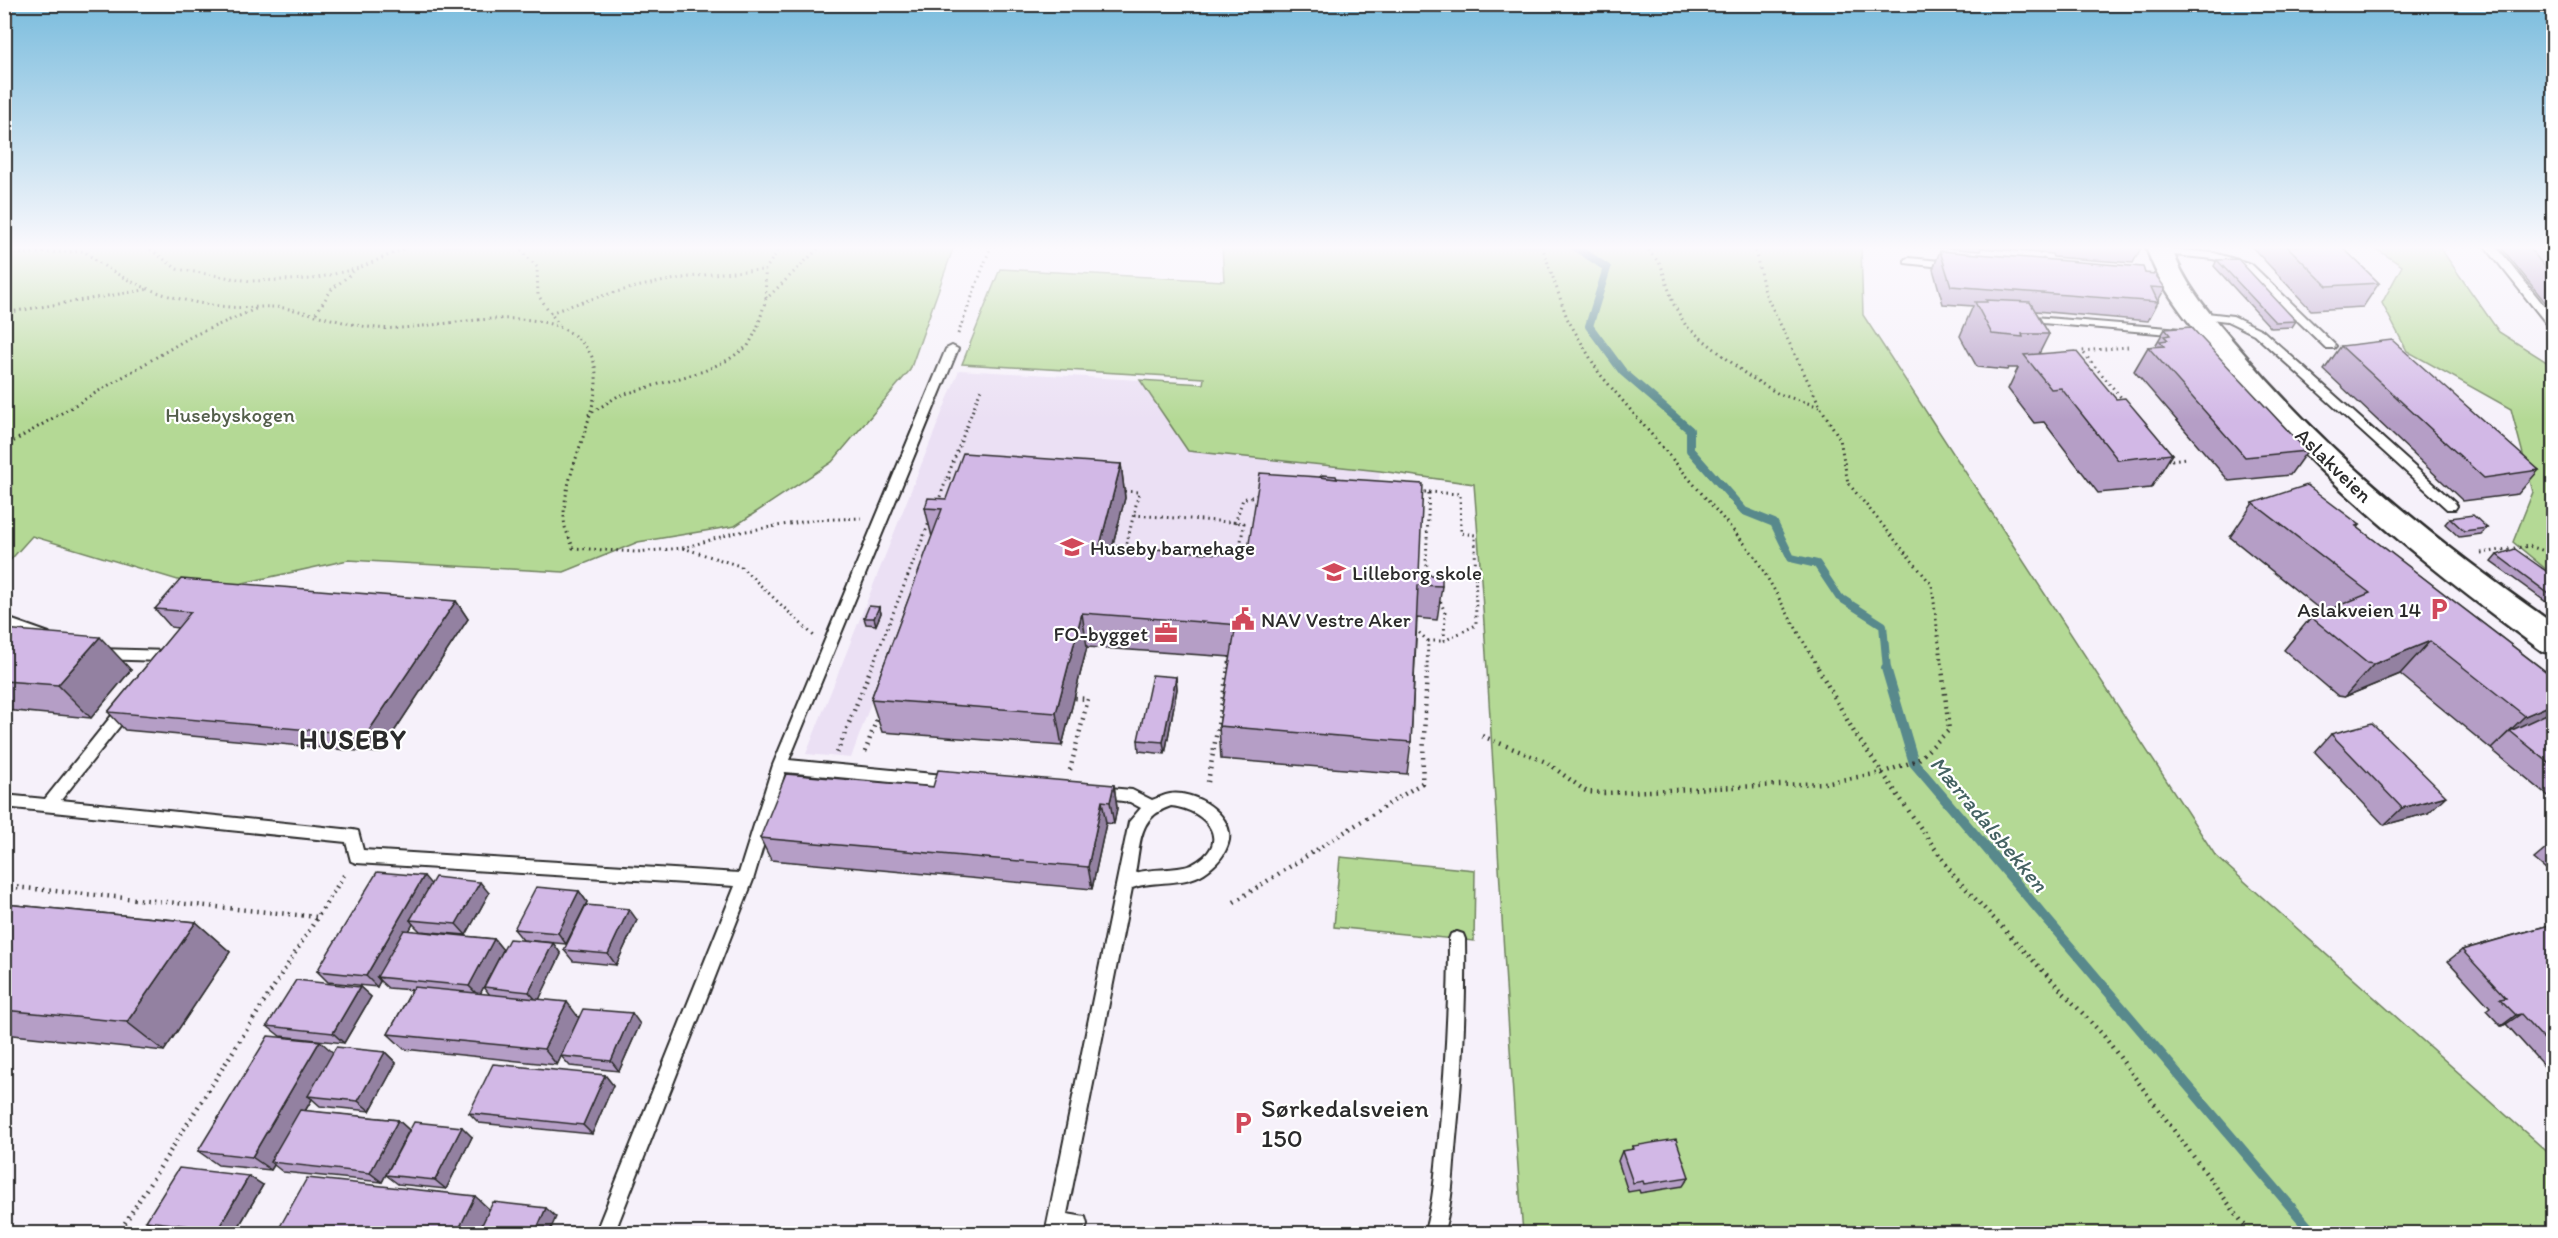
<svg xmlns="http://www.w3.org/2000/svg" width="2558" height="1238" viewBox="0 0 2558 1238" font-family="Itim,sans-serif">
	<rect width="100%" height="100%" fill="#f6f1fa"/>
	<filter id="ink" filterUnits="userSpaceOnUse"><feTurbulence type="fractalNoise" baseFrequency=".0167" numOctaves="2"/><feDisplacementMap in="SourceGraphic" scale="12" xChannelSelector="R" yChannelSelector="G"/><feConvolveMatrix kernelMatrix="1 2 1 2 8 2 1 2 1" color-interpolation-filters="sRGB"/></filter>
	<g filter="url(#ink)">
		<polygon fill="#ebe0f4" points="959,370 1140,380 1188,451 1380,471 1376,515 1248,590 875,692 851,758 806,754"/>
		<g fill="#b4d995" stroke="#708260" stroke-width="1.5">
			<polygon points="5,246 954,246 910,370 832,462 735,526 638,542 564,572 348,560 211,590 32,536 5,566"/>
			<path d="M 1222,246 L 1861,246 L 1863,315 L 2215,855 L 2553,1157 L 2553,1233 L 1523,1233 C 1503,984 1494,734 1474,484 L 1380,471 L 1188,451 L 1140,380 L 1203,384 L 1204,378 L 962,364 L 1000,269 L 1224,281 Z"/>
			<polygon points="2372,246 2443,246 2441,249 2499,332 2553,366 2553,575 2513,542 2533,492 2511,409 2407,351 2382,303 2402,266"/>
			<polygon points="1340,857 1475,870 1474,941 1334,927"/>
		</g>
		<g fill="none" stroke-linecap="round" stroke-linejoin="round">
			<polyline stroke="#58898c" stroke-width="8" points="1574,246 1607,268 1589,326 1623,372 1690,430 1690,450 1744,511 1774,523 1791,558 1817,564 1839,597 1883,625 1887,669"/>
			<polyline stroke="#58898c" stroke-width="10" points="1886,668 1914,763 2314,1234"/>
			<g stroke="#2b2b2b" stroke-width="4">
				<g id="lane">
					<polygon points="2485,246 2496,246 2554,318 2554,329 2550,328"/>
					<polygon points="2159,248 2214,253 2251,264 2336,346 2334,348 2326,348 2243,268 2213,259 2155,253 2155,249"/>
					<polygon points="1909,258 1951,262 1956,265 1951,268 1905,263 1905,259"/>
					<polygon points="2198,312 2233,316 2262,330 2455,503 2457,506 2455,509 2447,509 2254,334 2227,321 2194,317 2193,315"/>
					<polygon points="2023,316 2181,329 2187,332 2181,335 2019,321 2018,319"/>
					<polygon points="952,346 958,349 789,760 954,776 959,778 961,782 959,786 954,788 785,772 753,880 614,1234 595,1234 735,886 356,863 351,861 346,842 4,807 4,795 45,799 121,704 131,704 133,708 131,712 61,800 353,830 358,831 363,850 739,873 773,765 946,349"/>
					<polygon points="4,617 49,633 51,637 49,641 44,642 4,628"/>
					<polygon points="99,649 169,651 174,652 176,656 172,662 167,663 162,661 99,659 94,658 92,654 94,650"/>
					<path d="M 1098,787 L 1132,790 L 1152,800 C 1158,798 1164,795 1170,794 C 1193,790 1233,813 1229,840 C 1226,855 1216,865 1204,873 C 1184,886 1154,880 1132,888 L 1067,1214 L 1085,1217 L 1087,1224 L 1085,1231 L 1078,1233 L 1045,1234 L 1129,822 L 1141,808 L 1130,802 L 1093,797 L 1091,793 L 1093,789 ZM 1171,806 C 1208,810 1234,844 1191,865 C 1176,871 1151,868 1135,873 C 1141,843 1137,817 1171,806 Z"/>
					<path d="M 1457,932 L 1463,934 L 1465,939 C 1466,1005 1463,1072 1456,1138 C 1453,1170 1453,1202 1443,1234 L 1424,1234 C 1434,1202 1435,1170 1439,1138 C 1445,1072 1449,1005 1449,939 L 1451,934 Z"/>
				</g>
			</g>
			<g stroke="#2b2b2b" stroke-width="5">
				<path id="secondary" d="M 2146,246 L 2171,246 C 2184,286 2212,316 2239,348 C 2330,457 2438,543 2554,624 L 2554,654 L 2542,651 C 2421,562 2311,474 2216,356 C 2189,322 2159,289 2146,246 Z"/>
			</g>
			<g stroke="#2b2b2b" stroke-width="3" stroke-dasharray="1.5 4" stroke-linecap="butt">
				<polyline points="146,246 177,269 250,281 313,279 359,268 410,246"/>
				<polyline points="517,246 537,267 538,295 559,325"/>
				<polyline points="1542,246 1567,318 1599,373 1755,556 1819,669"/>
				<polyline points="1645,246 1661,265 1673,303 1686,326 1747,375 1779,394 1820,407"/>
				<polyline points="1754,246 1765,293 1821,408 1840,439 1848,483 1932,585 1942,669"/>
				<polyline points="2040,253 2044,261"/>
				<path d="M 4,254 L 84,251 C 126,286 175,302 229,307 C 247,309 266,305 284,308 C 315,313 345,325 377,328 C 434,333 556,290 591,355 C 613,397 556,476 565,527 C 567,534 571,541 573,548 L 636,552 L 683,548 L 734,533 L 813,520 L 861,518"/>
				<polyline points="766,298 765,270 781,246"/>
				<polyline points="4,313 150,289"/>
				<polyline points="316,313 332,289 356,270"/>
				<path d="M 550,313 C 620,287 690,273 765,270"/>
				<polyline points="958,334 991,246"/>
				<polyline points="2124,401 2082,351 2128,347"/>
				<polyline points="588,415 618,396 704,371 728,360 748,346 757,329 766,299 821,246"/>
				<polyline points="4,447 192,336 258,308"/>
				<polyline points="2169,455 2172,460 2186,458"/>
				<polyline points="947,478 982,386"/>
				<polyline points="1119,491 1139,492 1125,551"/>
				<polyline points="1419,492 1429,492 1426,563 1432,578"/>
				<polyline points="1429,492 1460,494 1461,533 1475,535 1476,625 1444,641"/>
				<polyline points="938,502 947,478 956,479"/>
				<polyline points="1134,515 1244,523 1238,559"/>
				<polyline points="1235,523 1243,499 1261,494"/>
				<polyline points="683,548 740,566 814,636"/>
				<polyline points="2481,553 2529,546 2554,554"/>
				<polyline points="1415,629 1428,641 1427,669"/>
				<polyline points="1428,641 1444,641 1445,613 1439,597"/>
				<polyline points="871,669 930,520"/>
				<polyline points="1228,669 1230,657"/>
			</g>
			<g stroke="#2b2b2b" stroke-width="4.5" stroke-dasharray="1.5 5" stroke-linecap="butt">
				<polyline points="1818,668 1854,732 1954,876 2104,1036 2251,1234"/>
				<polyline points="1482,736 1546,762 1587,792 1604,793 1824,783 1881,773 1918,760 1949,730 1942,668"/>
				<polyline points="865,752 879,713"/>
				<polyline points="837,753 871,668"/>
				<polyline points="1070,770 1088,699 1074,698"/>
				<polyline points="1208,782 1228,668"/>
				<polyline points="4,886 318,917"/>
				<polyline points="1234,902 1422,783 1427,668"/>
				<polyline points="118,1234 346,872"/>
			</g>
			<use href="#lane" fill="#fff" fill-rule="evenodd"/>
			<use href="#secondary" fill="#fff" fill-rule="evenodd"/>
		</g>
		<g fill="#b59ec6" stroke="#2b2b2b" stroke-width="1.5">
			<polygon points="1925,246 2142,246 2133,263 2053,257 2052,254 2040,253 1981,248 1980,251"/>
			<polygon points="2251,246 2341,246 2379,283 2363,307 2311,310"/>
			<polygon points="2500,246 2553,246 2553,303 2545,302"/>
			<polygon points="1940,251 2145,273 2165,288 2158,301 2158,302 2148,321 2035,311 2049,334 2039,354 2116,399 2172,454 2151,488 2098,493 2044,422 2034,423 2008,389 2018,368 2008,368 2007,370 1977,367 1960,336 1973,306 1943,304 1933,269"/>
			<polygon points="2217,260 2296,321 2292,327 2271,328 2214,266"/>
			<polygon points="2165,329 2307,451 2290,475 2229,481 2134,371 2148,347 2155,346"/>
			<polygon points="2341,346 2539,470 2518,494 2463,501 2324,370"/>
			<polygon points="1121,464 1125,498 1112,546 1247,556 1337,479 1419,574 1442,586 1437,620 1417,618 1411,742 1407,774 1221,759 1219,726 1231,657 1087,647 1062,746 882,732 871,699 932,537 925,508 946,499"/>
			<polygon points="2253,503 2360,525 2358,528 2553,677 2553,800 2400,674 2344,697 2338,696 2284,650 2311,617 2323,612 2230,537"/>
			<polygon points="2450,518 2487,528 2481,534 2459,537 2445,524"/>
			<polygon points="2497,555 2553,576 2553,607 2491,562"/>
			<polygon points="456,601 468,619 380,753 125,730 108,712 178,628 171,627 155,609"/>
			<polygon points="879,607 881,613 876,625 866,624 864,618"/>
			<polygon points="4,623 13,630 131,670 91,718 4,710"/>
			<polygon points="1176,677 1177,689 1165,754 1139,751 1138,740"/>
			<polygon points="2331,734 2428,813 2384,825 2315,752"/>
			<polygon points="1114,785 1117,808 1114,824 1106,823 1092,889 771,860 760,838 933,787"/>
			<polygon points="2553,843 2553,875 2534,859"/>
			<polygon points="431,884 489,893 466,935 420,931 413,924 409,931 494,939 503,950 480,994 490,995 484,987 553,943 561,954 539,999 579,1017 640,1024 619,1071 570,1066 561,1056 557,1065 404,1049 388,1034 412,990 388,988 380,981 377,987 328,982 317,971"/>
			<polygon points="579,891 587,902 566,944 523,940 514,929"/>
			<polygon points="4,904 196,922 230,952 164,1051 4,1034"/>
			<polygon points="637,920 616,965 573,961 564,950"/>
			<polygon points="2553,924 2553,1074 2552,1075 2506,1024 2501,1026 2486,1010 2490,1007 2448,961 2462,950"/>
			<polygon points="360,987 371,997 344,1043 280,1036 267,1026"/>
			<polygon points="385,1052 396,1063 370,1111 320,1106 312,1099 305,1111 398,1120 409,1130 382,1182 283,1172 274,1165 271,1170 218,1165 198,1151 333,1053"/>
			<polygon points="605,1075 613,1085 592,1134 479,1123 469,1113"/>
			<polygon points="472,1137 446,1189 398,1184 386,1175"/>
			<polygon points="1633,1146 1689,1177 1683,1186 1640,1193 1639,1190 1628,1192 1618,1161 1622,1151 1631,1150"/>
			<polygon points="263,1185 235,1233 192,1233 161,1230 146,1221"/>
		</g>
		<g fill="#9381a1" stroke="#2b2b2b" stroke-width="1.5">
			<polygon points="1121,464 1125,498 1104,579 1100,545"/>
			<polygon points="456,601 468,619 380,753 366,735"/>
			<polygon points="879,607 881,613 876,625 874,618"/>
			<polygon points="1082,613 1087,647 1062,746 1056,713"/>
			<polygon points="6,623 39,656 4,632 4,625"/>
			<polygon points="100,637 131,670 91,718 58,685"/>
			<polygon points="2430,641 2400,674 2344,697 2374,664"/>
			<polygon points="1176,677 1177,689 1165,754 1163,742"/>
			<polygon points="2553,704 2553,714 2510,731 2491,749 2525,716"/>
			<polygon points="1114,785 1117,808 1114,824 1110,802"/>
			<polygon points="2446,796 2428,813 2384,825 2402,808"/>
			<polygon points="1102,801 1106,823 1092,889 1088,867"/>
			<polygon points="424,876 434,888 410,920 413,924 382,978 377,977 380,981 377,987 366,976"/>
			<polygon points="480,882 489,893 466,935 456,924"/>
			<polygon points="579,891 587,902 566,944 558,933"/>
			<polygon points="629,909 637,920 616,965 608,954"/>
			<polygon points="196,922 230,952 164,1051 127,1022"/>
			<polygon points="494,939 503,950 479,996 469,986"/>
			<polygon points="553,943 561,954 538,1002 529,992"/>
			<polygon points="360,987 371,997 344,1043 333,1033"/>
			<polygon points="567,1002 579,1018 557,1065 544,1049"/>
			<polygon points="632,1013 640,1024 619,1071 611,1061"/>
			<polygon points="2521,1014 2506,1024 2501,1026 2516,1015"/>
			<polygon points="320,1041 337,1056 308,1096 312,1099 275,1163 270,1162 274,1165 271,1170 252,1157"/>
			<polygon points="385,1052 396,1063 370,1111 358,1101"/>
			<polygon points="605,1075 613,1085 592,1134 583,1125"/>
			<polygon points="398,1120 409,1130 382,1182 370,1173"/>
			<polygon points="462,1127 472,1137 446,1189 435,1180"/>
			<polygon points="249,1176 263,1185 235,1233 225,1233 218,1229"/>
			<polygon points="475,1196 490,1210 479,1233 457,1233"/>
			<polygon points="546,1208 556,1217 549,1233 535,1233"/>
		</g>
		<g fill="#d2b8e6" stroke="#2b2b2b" stroke-width="1.5">
			<polygon points="2287,246 2341,246 2379,283 2327,286"/>
			<polygon points="2528,246 2553,246 2553,277"/>
			<polygon points="1940,251 2143,267 2145,273 2155,274 2165,288 2151,287 2158,302 1951,286"/>
			<polygon points="2238,259 2296,321 2275,322 2217,260"/>
			<polygon points="1986,300 2030,302 2049,334 2022,334 2023,337 1992,334 1975,302 1987,302"/>
			<polygon points="2191,327 2307,451 2245,457 2148,347 2164,346 2160,341 2168,340 2164,336 2170,335 2165,329"/>
			<polygon points="2392,340 2539,470 2484,478 2341,346"/>
			<polygon points="2076,351 2116,399 2125,398 2172,454 2118,460 2061,388 2051,389 2024,355"/>
			<polygon points="963,453 1121,464 1100,545 1247,556 1260,473 1423,484 1419,574 1442,576 1442,586 1418,585 1411,742 1219,726 1236,625 1228,624 1082,613 1056,713 871,699 942,509 925,508 928,498 946,499"/>
			<polygon points="1322,475 1336,476 1337,479 1320,477"/>
			<polygon points="2307,485 2360,525 2356,526 2553,677 2553,704 2525,716 2430,641 2374,664 2367,663 2311,617 2370,593 2253,503"/>
			<polygon points="2473,515 2487,528 2464,531 2450,518"/>
			<polygon points="2515,549 2553,576 2553,597 2497,555"/>
			<polygon points="181,579 456,601 366,735 108,712 191,612 155,609"/>
			<polygon points="869,606 879,607 874,618 864,618"/>
			<polygon points="4,629 100,637 58,685 4,681"/>
			<polygon points="1152,675 1176,677 1163,742 1138,740"/>
			<polygon points="2553,711 2553,766 2510,731"/>
			<polygon points="2372,723 2446,796 2402,808 2331,734"/>
			<polygon points="938,770 1114,785 1110,802 1102,801 1088,867 760,838 786,774 933,787"/>
			<polygon points="377,872 424,876 366,976 317,971"/>
			<polygon points="435,877 480,882 456,924 410,920"/>
			<polygon points="536,887 579,891 558,933 514,929"/>
			<polygon points="4,904 196,922 127,1022 4,1010"/>
			<polygon points="586,905 629,909 608,954 564,950"/>
			<polygon points="2553,924 2553,1049 2521,1014 2516,1015 2500,999 2506,998 2462,950"/>
			<polygon points="404,930 494,939 469,986 377,977"/>
			<polygon points="509,939 553,943 529,992 484,987"/>
			<polygon points="296,980 360,987 333,1033 267,1026"/>
			<polygon points="414,987 567,1002 544,1049 388,1034"/>
			<polygon points="583,1009 632,1013 611,1061 561,1056"/>
			<polygon points="268,1036 320,1041 252,1157 198,1151"/>
			<polygon points="336,1047 385,1052 358,1101 308,1096"/>
			<polygon points="493,1064 605,1075 583,1125 469,1113"/>
			<polygon points="300,1110 398,1120 370,1173 270,1162"/>
			<polygon points="414,1122 462,1127 435,1180 386,1175"/>
			<polygon points="1676,1139 1689,1177 1644,1184 1643,1181 1633,1183 1622,1151 1634,1149 1633,1146"/>
			<polygon points="179,1168 249,1176 218,1229 146,1221"/>
			<polygon points="307,1178 475,1196 457,1233 291,1233 277,1232"/>
			<polygon points="493,1202 546,1208 535,1233 478,1233"/>
		</g>
	</g>
	<linearGradient id="sky" x2="0" y2="1"><stop stop-color="#7abcdd"/><stop offset="0.59" stop-color="#fbf9fd"/><stop offset="1" stop-color="#fbf9fd" stop-opacity="0"/></linearGradient>
	<rect width="2558" height="420" fill="url(#sky)"/>
	<defs>
		<g id="school-bare" transform="scale(1.8)"><path d="M0-5L7-2L0 1L-7-2ZM-4 1L0 2.5L4 1V4Q0 6-4 4Z" fill="#d1495b" stroke="#fff" stroke-width="2.5" paint-order="stroke"/></g>
		<g id="parking-bare" transform="scale(1.8)"><path d="M-3.5-5.5H1a3.5 3.5 0 0 1 0 7H-1V5.5H-3.5ZM-1-3.4V-.6H.8a1.4 1.4 0 0 0 0-2.8Z" fill="#d1495b" stroke="#fff" stroke-width="2.5" paint-order="stroke"/></g>
		<g id="civic-bare" transform="scale(1.8)"><path d="M-.6-6.5H3V-4.5H.6V-3L4-1V1h2V6H-6V1h2V-1L-.6-3ZM-1.2 2.5V6h2.4V2.5Z" fill="#d1495b" stroke="#fff" stroke-width="2.5" paint-order="stroke"/></g>
		<g id="office-bare" transform="scale(1.8)"><path d="M-6-3h4V-5.5h4V-3h4V5H-6ZM-1-4.5V-3h2v-1.5ZM-6 0V1H6V0Z" fill="#d1495b" stroke="#fff" stroke-width="2.5" paint-order="stroke"/></g>
	</defs>
	<g fill-rule="evenodd">
		<use href="#school-bare" x="1072" y="547"/>
		<use href="#school-bare" x="1334" y="572"/>
		<use href="#parking-bare" x="2439" y="609"/>
		<use href="#civic-bare" x="1243" y="619"/>
		<use href="#office-bare" x="1166" y="633"/>
		<use href="#parking-bare" x="1243" y="1123"/>
	</g>
	<g text-anchor="middle" dominant-baseline="central" stroke-width="4.5" stroke-linejoin="round" paint-order="stroke">
		<g font-size="21" fill="#545f4b" stroke="#fff">
			<text x="230" y="414">Husebyskogen</text>
		</g>
		<g font-size="21" fill="#2b2b2b" stroke="#fff">
			<text transform="translate(2334 465) rotate(44)">Aslakveien</text>
		</g>
		<g font-size="21" fill="#2b2b2b" stroke="#fff" text-anchor="start">
			<text x="1090" y="547">Huseby barnehage</text>
			<text x="1352" y="572">Lilleborg skole</text>
			<text x="2421" y="609" text-anchor="end">Aslakveien 14</text>
			<text x="1261" y="619">NAV Vestre Aker</text>
			<text x="1148" y="633" text-anchor="end">FO-bygget</text>
		</g>
		<g font-size="22" font-style="italic" fill="#456263" stroke="#fff">
			<text transform="translate(1989 824) rotate(50)">Mærradalsbekken</text>
		</g>
		<g font-size="26" fill="#2b2b2b" stroke="#fff" text-anchor="start">
			<text x="1261" y="1108">Sørkedalsveien<tspan x="1261" dy="30">150</tspan></text>
		</g>
		<g font-size="27" font-weight="bold" letter-spacing="1.5" fill="#2b2b2b" stroke="#fff">
			<text x="353" y="739">HUSEBY</text>
		</g>
	</g>
	<rect width="2558" height="1238" fill="none" stroke="#fff" stroke-width="24"/>
	<rect x="12" y="12" width="2534" height="1214" fill="none" stroke="#2b2b2b" stroke-width="2" filter="url(#ink)"/>
</svg>
